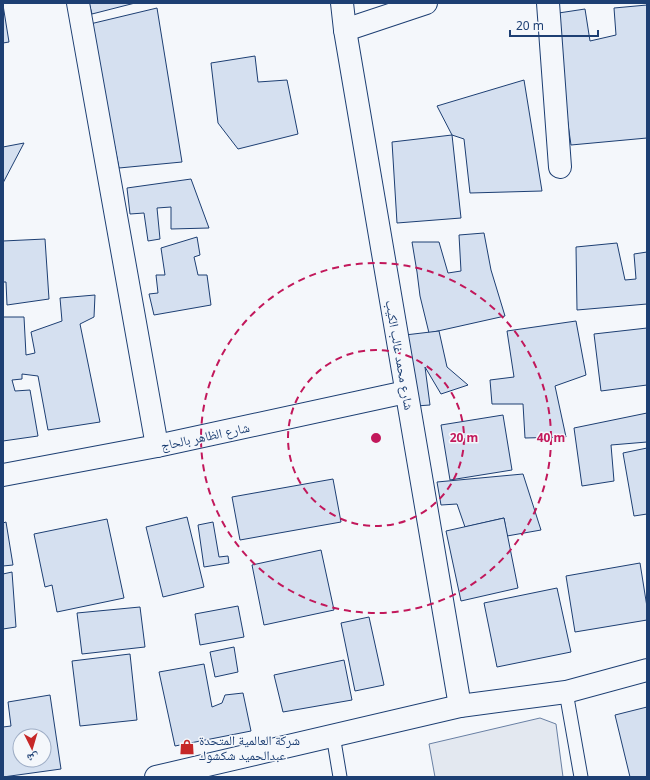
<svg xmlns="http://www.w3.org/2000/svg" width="650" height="780" viewBox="0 0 650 780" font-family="'Noto Sans','Noto Naskh Arabic',sans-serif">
	<rect width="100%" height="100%" fill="#f4f7fb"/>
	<polygon fill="#e3e8f0" stroke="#687fa3" points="540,718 556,724 563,777 435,777 429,744"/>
	<g fill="#d5e0f0" stroke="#1d3f73" fill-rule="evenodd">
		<polygon points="89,3 135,3 92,14"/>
		<polygon points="3,5 9,42 3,43"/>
		<polygon points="647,5 647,138 571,145 552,14 585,9 590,41 616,35 614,8"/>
		<polygon points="157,8 182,162 119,168 90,24"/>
		<polygon points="255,56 258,82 287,80 298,134 238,149 218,123 211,63"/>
		<polygon points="524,80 542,191 470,193 464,139 452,135 437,106"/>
		<polygon points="452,135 461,218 397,223 392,142"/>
		<polygon points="24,143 3,183 3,147"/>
		<polygon points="191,179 209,228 171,229 171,207 157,208 160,239 148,241 144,213 130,214 127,188"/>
		<polygon points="484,233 491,270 505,316 429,333 420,296 417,272 412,242 439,242 448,273 461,271 459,235"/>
		<polygon points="197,237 200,255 194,257 198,275 207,275 211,305 154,315 149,294 158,293 156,275 165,275 161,248"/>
		<polygon points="45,239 49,299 7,305 6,282 3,282 3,241"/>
		<polygon points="617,243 625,280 636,279 634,254 647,252 647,304 577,310 576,247"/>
		<polygon points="95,295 94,317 80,324 100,422 48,430 38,376 22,374 22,379 12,380 15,391 30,390 38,436 3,441 3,317 24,317 26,355 35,353 31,332 62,321 60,298"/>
		<polygon points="576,321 586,375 555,386 566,437 525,438 523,404 492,404 490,380 514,377 507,331"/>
		<polygon points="647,328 647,385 601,391 594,334"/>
		<polygon points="439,331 447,367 468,385 441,394 425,367 430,405 416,406 405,335"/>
		<polygon points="647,413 647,442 611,445 614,481 582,486 574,428"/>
		<polygon points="503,415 512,470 450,480 441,425"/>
		<polygon points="647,448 647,514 634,516 623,453"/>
		<polygon points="523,474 541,530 507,536 504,518 465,527 457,504 441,505 437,482"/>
		<polygon points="333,479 341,522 240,540 232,497"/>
		<polygon points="187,517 204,587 163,597 146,527"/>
		<polygon points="504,518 518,588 461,601 446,531"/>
		<polygon points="107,519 124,598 57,612 52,585 45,587 34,534"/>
		<polygon points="6,522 13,565 3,566 3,523"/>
		<polygon points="213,522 219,557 228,556 229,563 204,567 198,525"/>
		<polygon points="321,550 334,610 264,625 252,565"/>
		<polygon points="640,563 647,607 647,620 575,632 566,576"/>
		<polygon points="12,572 16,627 3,629 3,574"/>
		<polygon points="557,588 571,652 497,667 484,603"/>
		<polygon points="238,606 244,637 200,645 195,614"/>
		<polygon points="140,607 145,647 82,654 77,613"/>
		<polygon points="369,617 384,685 355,691 341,623"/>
		<polygon points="234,647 238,672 215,677 210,652"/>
		<polygon points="130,654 137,720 80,726 72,661"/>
		<polygon points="344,660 352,700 283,712 274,675"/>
		<polygon points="204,664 212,707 222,703 225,695 243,693 251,731 175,746 159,672"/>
		<path d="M 50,695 L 61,769 L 3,777 L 3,727 L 11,726 L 8,702 ZM 20,736 L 44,736 L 44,760 L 20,760 Z"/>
		<polygon points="647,707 647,777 630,777 615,715"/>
	</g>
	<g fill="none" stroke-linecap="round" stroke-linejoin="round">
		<g stroke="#1d3f73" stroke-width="15">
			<g id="lane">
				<polyline points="566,692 581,777"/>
				<polyline points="333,735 340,777"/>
			</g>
		</g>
		<g stroke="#1d3f73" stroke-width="24">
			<g id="street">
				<polyline points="78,3 157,446"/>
				<polyline points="342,3 345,30 460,706"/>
				<polyline points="548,3 560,167"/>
				<polyline points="345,30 426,3"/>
				<polyline points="3,475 157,446 406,392"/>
			</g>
		</g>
		<g stroke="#1d3f73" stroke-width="24">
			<polyline id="secondary" points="156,777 460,706 566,692 647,670"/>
		</g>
		<use href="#lane" stroke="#f4f7fb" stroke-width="13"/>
		<use href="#street" stroke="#f4f7fb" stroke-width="22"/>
		<use href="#secondary" stroke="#f4f7fb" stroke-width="22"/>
	</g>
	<g fill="none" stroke="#c2185b" stroke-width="2" stroke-dasharray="7 5">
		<circle cx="376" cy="438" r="88"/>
		<circle cx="376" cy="438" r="175"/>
	</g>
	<defs>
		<g id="shop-bare" transform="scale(1.2)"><path d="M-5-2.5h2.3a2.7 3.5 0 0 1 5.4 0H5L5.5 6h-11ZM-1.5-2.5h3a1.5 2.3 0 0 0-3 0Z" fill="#c62828" stroke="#f4f7fb" stroke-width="2.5" paint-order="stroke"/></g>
	</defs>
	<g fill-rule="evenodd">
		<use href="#shop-bare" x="187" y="747"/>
	</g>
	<g text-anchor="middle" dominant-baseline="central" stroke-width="3" stroke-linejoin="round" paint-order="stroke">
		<g font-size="13" fill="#1d3f73" stroke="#f4f7fb">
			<text transform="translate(400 355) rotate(80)">شارع محمد غالب الكيب</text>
			<text transform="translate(205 436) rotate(-12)">شارع الظاهر بالحاج</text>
		</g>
		<g font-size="13" fill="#1d3f73" stroke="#f4f7fb" text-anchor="start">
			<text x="199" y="740">شركة العالمية المتحدة<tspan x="199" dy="15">عبدالحميد شكشوك</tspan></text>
		</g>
	</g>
	<circle cx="376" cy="438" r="6" fill="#c2185b" stroke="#f4f7fb" stroke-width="2"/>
	<g font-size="12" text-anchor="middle" font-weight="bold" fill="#c2185b" stroke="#f4f7fb" stroke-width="3" stroke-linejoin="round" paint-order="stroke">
		<text x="464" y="442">20 m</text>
		<text x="551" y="442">40 m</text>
	</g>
	<rect width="650" height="780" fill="none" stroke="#1d3f73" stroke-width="8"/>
	<g transform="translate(32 748) rotate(175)"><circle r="19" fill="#f4f7fb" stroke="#9eadc5"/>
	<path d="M0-3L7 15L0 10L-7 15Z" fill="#c62828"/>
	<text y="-6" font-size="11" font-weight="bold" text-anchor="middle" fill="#1d3f73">ش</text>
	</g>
	<path d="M510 30v6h88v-6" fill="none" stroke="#1d3f73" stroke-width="2"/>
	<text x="516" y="30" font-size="12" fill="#1d3f73" stroke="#f4f7fb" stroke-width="3" paint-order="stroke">20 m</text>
</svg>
